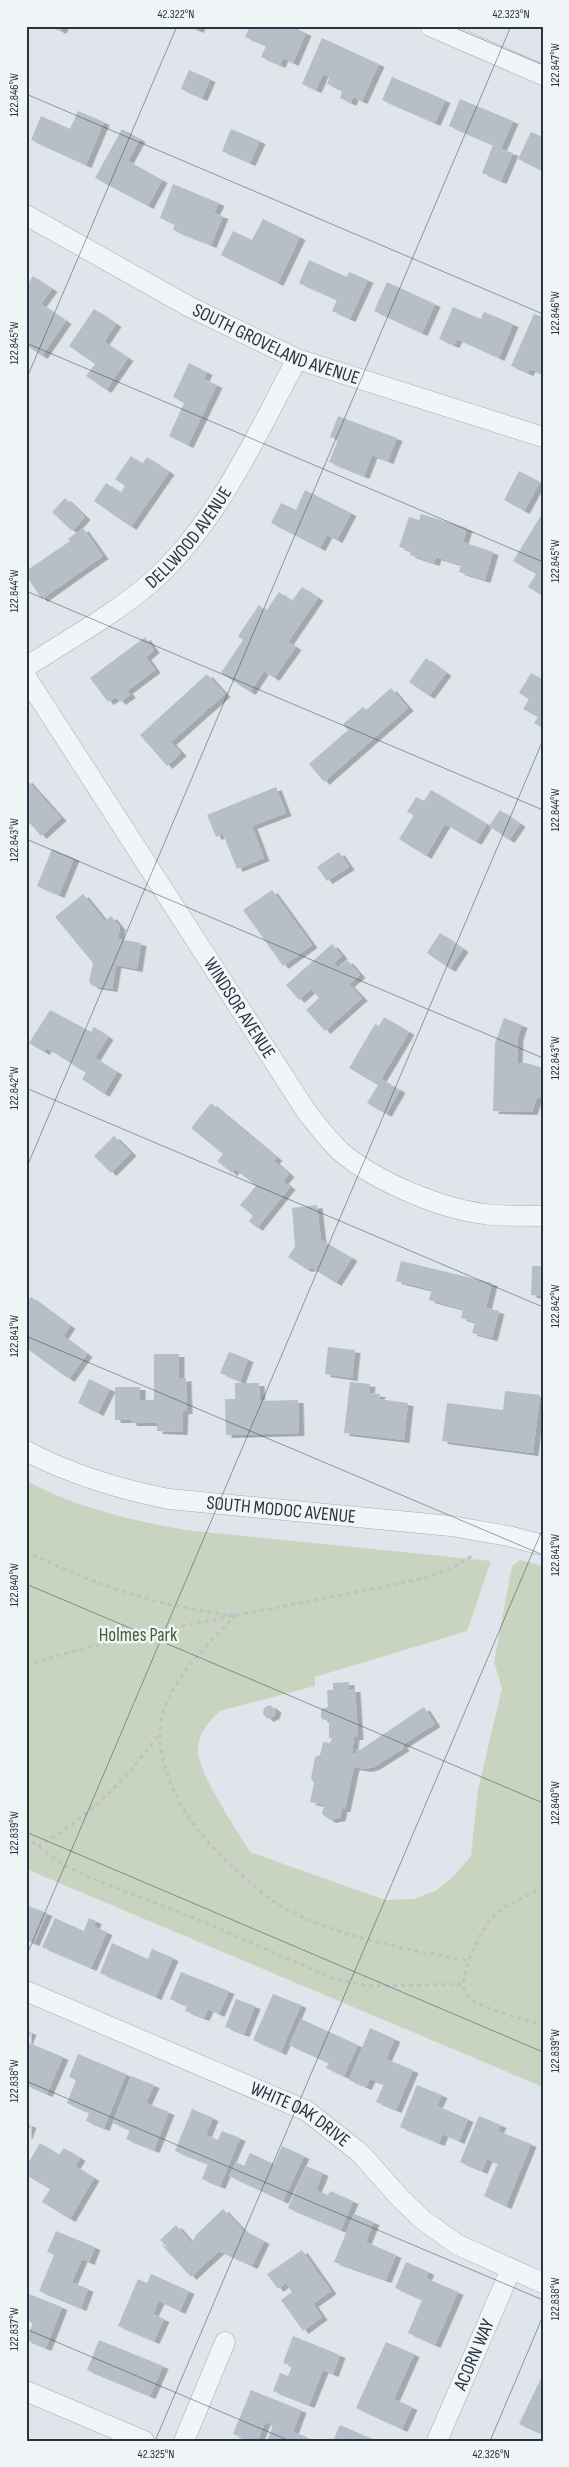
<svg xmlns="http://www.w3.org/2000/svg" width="569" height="2467" viewBox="0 0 569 2467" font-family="'Sofia Sans Condensed',sans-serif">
	<defs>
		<filter id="shadow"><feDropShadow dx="5.5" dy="3" stdDeviation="0" flood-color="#0004"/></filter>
	</defs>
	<rect width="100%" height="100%" fill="#dfe5ea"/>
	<path fill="#c8d4bf" d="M 26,1481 C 76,1507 129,1520 185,1530 L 491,1561 L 467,1631 L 315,1677 L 315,1686 L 220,1711 C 209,1721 198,1734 198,1750 C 197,1772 237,1830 250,1852 L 385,1900 L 414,1899 L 437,1890 L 454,1876 L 471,1856 L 478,1790 L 502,1688 L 494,1662 L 512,1566 L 520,1560 L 543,1566 L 543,2087 L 26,1869 Z"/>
	<g fill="#b6bfc7" filter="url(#shadow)">
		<polygon points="50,26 63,26 61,31"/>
		<polygon points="189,26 200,26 198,30"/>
		<polygon points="250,26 291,26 306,33 293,63 283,58 280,65 261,57 266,46 245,37"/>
		<polygon points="322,38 379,64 362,101 353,97 351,103 340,98 342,91 327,84 330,77 323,74 316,90 302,84"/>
		<polygon points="189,70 210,79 202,98 181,89"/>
		<polygon points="392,77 445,100 435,123 382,100"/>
		<polygon points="460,99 513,121 501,149 513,153 501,181 482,173 493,145 449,126"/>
		<polygon points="78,111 104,122 86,165 31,140 41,116 70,129"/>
		<polygon points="122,129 140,139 128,161 162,180 148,206 95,178"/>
		<polygon points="231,129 260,141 250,163 222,151"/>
		<polygon points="531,132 543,137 543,171 518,159"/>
		<polygon points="173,184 219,203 214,213 223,216 211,245 173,230 175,224 160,218"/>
		<polygon points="263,219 300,237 278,283 221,255 233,231 252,240"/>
		<polygon points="309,260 347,277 349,272 368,280 350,319 332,311 337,300 299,283"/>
		<polygon points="33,276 52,289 41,304 66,321 42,356 26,345 26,287"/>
		<polygon points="387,282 435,304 422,333 374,311"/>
		<polygon points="453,307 481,319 484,312 513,324 499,358 457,339 454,345 439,339"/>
		<polygon points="94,309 116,324 104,342 128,358 106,390 86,376 95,364 69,346"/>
		<polygon points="534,314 543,317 543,374 530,369 528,373 511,366"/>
		<polygon points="189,363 207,372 204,379 217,385 188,445 169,436 184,403 173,397"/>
		<polygon points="338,416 397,438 388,461 372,455 364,476 329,462 338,440 330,437"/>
		<polygon points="131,456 142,464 147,457 169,472 131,527 94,501 106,483 121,493 125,486 115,479"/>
		<polygon points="519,471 540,482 524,511 504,500"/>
		<polygon points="305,490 351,513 337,540 327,535 320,548 271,523 281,503 296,510"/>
		<polygon points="65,498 85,517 72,531 52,512"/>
		<polygon points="543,512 543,596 528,587 536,574 513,561"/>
		<polygon points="421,514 467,528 463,542 493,552 485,580 459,572 461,565 436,557 434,563 410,555 411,551 399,547 409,517 419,520"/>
		<polygon points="83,528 103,556 42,599 26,576 26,571 70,541 68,539"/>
		<polygon points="302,587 318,598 288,642 296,647 274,678 264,671 250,692 221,673 243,640 238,636 259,605 266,611 279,592 292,601"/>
		<polygon points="145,637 154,650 146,657 155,670 127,691 130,695 120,702 116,697 108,702 90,678"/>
		<polygon points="426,658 446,673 429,696 409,682"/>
		<polygon points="531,673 543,680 543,728 534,723 538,717 523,709 529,699 519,693"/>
		<polygon points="207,674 225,694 171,742 181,753 167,766 140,735"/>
		<polygon points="391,688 408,708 324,782 309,764 348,730 343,724 363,707 366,710"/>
		<polygon points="26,779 61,818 41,836 26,819"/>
		<polygon points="276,787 286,813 252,826 264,858 237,869 223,834 216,837 207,815"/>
		<polygon points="431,790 487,824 476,842 445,824 426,856 399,839 414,815 407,812 416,797 424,801"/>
		<polygon points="500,810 520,824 509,840 489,826"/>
		<polygon points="52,849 74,858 59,895 37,886"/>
		<polygon points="339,852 349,867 327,881 317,867"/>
		<polygon points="272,890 312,945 283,966 243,910"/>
		<polygon points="83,894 105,921 111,916 120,927 118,939 141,943 137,969 116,965 112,989 93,986 89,982 93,963 55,917"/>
		<polygon points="440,933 463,949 450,969 427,953"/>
		<polygon points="332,944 342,956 334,963 338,968 347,960 360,975 349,984 362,998 325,1031 306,1010 319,998 311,989 299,1000 286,985"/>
		<polygon points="50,1010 91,1032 94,1027 108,1037 95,1058 117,1072 104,1094 82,1079 86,1073 47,1048 44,1052 29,1043"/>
		<polygon points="384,1017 409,1032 381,1079 400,1090 386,1114 367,1103 378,1085 349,1068 375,1024 379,1026"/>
		<polygon points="504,1018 522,1025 518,1037 517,1063 527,1063 543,1068 543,1098 537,1097 532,1112 493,1111 495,1043"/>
		<polygon points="211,1103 277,1158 274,1161 289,1174 283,1181 290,1187 257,1228 249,1221 253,1216 240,1205 256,1186 235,1169 232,1173 217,1161 223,1154 191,1128"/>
		<polygon points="114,1136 131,1153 111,1173 94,1156"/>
		<polygon points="317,1205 321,1240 352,1258 336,1283 312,1268 306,1269 288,1257 295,1247 292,1208"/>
		<polygon points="401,1261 492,1283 486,1308 499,1311 492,1338 472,1333 475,1322 461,1318 463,1309 429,1300 432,1290 396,1281"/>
		<polygon points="532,1266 543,1266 543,1296 531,1295"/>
		<polygon points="31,1297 70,1326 63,1336 87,1354 69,1379 26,1348 26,1303"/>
		<polygon points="328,1347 355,1350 352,1378 325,1374"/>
		<polygon points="229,1352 248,1359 240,1381 220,1373"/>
		<polygon points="154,1354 179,1354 179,1379 186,1378 187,1411 183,1411 182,1432 157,1431 157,1423 131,1423 131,1420 115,1420 115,1387 140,1387 140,1400 154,1400"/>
		<polygon points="89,1379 110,1389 98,1413 78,1403"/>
		<polygon points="350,1382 370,1384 369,1393 380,1394 379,1399 408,1403 404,1440 344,1433"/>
		<polygon points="235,1383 259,1383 260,1401 298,1400 299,1433 226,1435 225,1399 235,1399"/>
		<polygon points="505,1391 540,1395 533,1453 442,1441 447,1403 503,1410"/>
		<polygon points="349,1682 349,1689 355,1689 358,1737 354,1737 352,1753 356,1754 357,1749 360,1750 424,1707 435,1724 402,1745 404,1748 374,1767 366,1769 354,1767 345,1809 342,1809 340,1818 330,1820 322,1814 324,1805 310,1802 314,1783 311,1778 315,1757 320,1755 323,1742 330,1743 332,1738 329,1738 329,1721 322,1719 321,1716 321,1709 328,1707 327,1690 333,1690 333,1683"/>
		<polygon points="270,1705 276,1710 274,1716 268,1719 263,1714 264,1708"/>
		<polygon points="26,1905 47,1913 34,1943 26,1940"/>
		<polygon points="55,1918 84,1931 89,1918 96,1921 94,1927 107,1932 91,1968 42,1947"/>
		<polygon points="112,1943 148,1959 152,1949 173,1958 156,1997 100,1973"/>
		<polygon points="181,1972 229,1991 219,2014 208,2009 204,2018 185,2011 187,2006 170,1999"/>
		<polygon points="273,1994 301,2005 281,2052 253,2040"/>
		<polygon points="236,1999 255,2006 244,2034 225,2027"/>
		<polygon points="301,2019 358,2045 344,2076 326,2068 329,2063 289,2045"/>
		<polygon points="370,2028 395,2039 386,2059 413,2070 396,2110 376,2102 384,2084 370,2079 366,2087 349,2080"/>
		<polygon points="26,2030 31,2032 27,2042 63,2057 47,2094 26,2085"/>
		<polygon points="78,2054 126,2074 104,2128 86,2121 89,2113 67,2103 76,2080 69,2077"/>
		<polygon points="131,2076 154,2085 146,2103 169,2112 154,2150 126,2139 130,2130 113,2123"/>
		<polygon points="417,2085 442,2095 437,2106 468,2119 459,2141 443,2134 439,2143 400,2127"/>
		<polygon points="192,2109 213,2118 206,2135 218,2140 222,2131 240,2138 220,2186 202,2179 208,2164 175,2151"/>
		<polygon points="479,2116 501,2125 498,2131 531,2144 506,2206 484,2196 498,2163 487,2159 482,2171 460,2162"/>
		<polygon points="26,2123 31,2125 27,2136 26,2136"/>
		<polygon points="40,2143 59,2155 64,2148 80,2158 75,2166 94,2178 70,2219 42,2202 50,2189 26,2175 26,2167"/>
		<polygon points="282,2146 304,2156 283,2201 229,2176 236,2162 244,2166 250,2153 274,2164"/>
		<polygon points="306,2166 323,2173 316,2190 328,2195 330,2191 353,2201 341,2230 288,2208"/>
		<polygon points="223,2209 243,2230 264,2241 252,2266 219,2251 191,2277 161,2244 168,2248 160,2240 176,2225 192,2243 196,2235"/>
		<polygon points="354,2214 374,2222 366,2242 396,2255 386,2280 334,2262"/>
		<polygon points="56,2231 95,2247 89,2262 82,2259 72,2282 88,2289 81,2308 39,2291 54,2255 47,2252"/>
		<polygon points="302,2250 331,2291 313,2304 322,2317 303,2331 281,2300 292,2292 286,2283 278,2289 267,2274"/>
		<polygon points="406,2262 429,2272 426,2278 458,2292 435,2345 408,2333 422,2300 395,2288"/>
		<polygon points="151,2274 189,2291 180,2311 159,2301 153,2314 164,2319 154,2341 118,2326 138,2279 147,2283"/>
		<polygon points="26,2293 62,2307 46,2348 26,2340 33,2323 26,2320"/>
		<polygon points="293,2336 340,2355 333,2374 323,2370 309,2405 273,2391 280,2373 288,2376 292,2366 283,2363"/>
		<polygon points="99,2340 163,2366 150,2396 87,2370"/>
		<polygon points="386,2342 414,2354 394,2399 412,2407 402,2429 356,2408"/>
		<polygon points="543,2374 543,2432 542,2434 519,2424"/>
		<polygon points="251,2390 301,2410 293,2432 307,2437 305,2441 267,2441 273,2425 265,2422 258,2441 250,2441 233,2434"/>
		<polygon points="340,2425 377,2441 333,2441"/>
	</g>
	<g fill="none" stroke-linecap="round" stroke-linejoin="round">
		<g stroke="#a4adb4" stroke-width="21">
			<g id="minor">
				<polyline points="430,26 543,75"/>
				<path id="s1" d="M 26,215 L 188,306 L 297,359 L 543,437"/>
				<path id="s2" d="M 26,667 C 69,639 117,613 155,579 C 219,520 257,434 297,359"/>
				<path id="s3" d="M 26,677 L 306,1111 C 317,1125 328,1140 341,1152 C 375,1181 441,1209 485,1214 C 504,1217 524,1215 543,1216"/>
				<path id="s4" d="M 26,1451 C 72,1475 118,1489 169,1499 L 451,1526 L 508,1536 L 543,1545"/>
				<path id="s5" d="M 26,1991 L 307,2111 L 360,2153 L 401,2199 L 423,2220 L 458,2245 L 543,2283"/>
				<polyline points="26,2391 144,2441"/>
				<polyline points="184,2441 225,2342"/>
				<path id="s6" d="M 437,2441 L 511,2269"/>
			</g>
		</g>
		<g stroke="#bdc3c8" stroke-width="3" stroke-dasharray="4 4" stroke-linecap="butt">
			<path d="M 26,1551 C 91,1584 161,1608 233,1615"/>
			<path d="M 236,1615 C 209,1643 179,1671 165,1707 C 154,1736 163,1768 176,1795 C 190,1824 212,1849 237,1871 C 253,1885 269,1900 288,1910 C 344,1939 408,1949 469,1961"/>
			<path d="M 26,1665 C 157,1625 294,1607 428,1577 L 454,1567 L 475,1554"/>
			<polyline points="26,1837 61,1863 86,1876 199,1920 332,1978 367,1986 464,1984"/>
			<path d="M 38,1847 C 87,1818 126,1780 159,1734"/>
			<path d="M 543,1886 C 527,1897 507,1903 494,1916 C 481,1929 454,1979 468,1996 C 482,2010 524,2019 543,2025"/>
		</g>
		<use href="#minor" stroke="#f2f5f7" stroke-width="20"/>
	</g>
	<path fill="none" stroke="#263542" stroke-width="1" stroke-opacity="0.45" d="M 451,26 L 543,65M 26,94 L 543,314M 26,343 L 543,562M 26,380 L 177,26M 26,591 L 543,810M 26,839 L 543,1058M 26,1088 L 543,1307M 26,1169 L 511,26M 26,1336 L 543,1555M 26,1584 L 543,1803M 26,1832 L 543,2052M 26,1957 L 543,740M 26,2081 L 543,2300M 26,2329 L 290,2441M 155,2441 L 543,1528M 490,2441 L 543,2316"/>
	<g text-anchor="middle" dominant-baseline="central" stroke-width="5" stroke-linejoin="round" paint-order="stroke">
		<g font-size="19" fill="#263542" stroke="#eff4f7">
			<text stroke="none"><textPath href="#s1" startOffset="282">SOUTH GROVELAND AVENUE</textPath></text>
			<text stroke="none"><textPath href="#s2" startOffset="210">DELLWOOD AVENUE</textPath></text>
			<text stroke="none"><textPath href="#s3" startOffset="394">WINDSOR AVENUE</textPath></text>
			<text stroke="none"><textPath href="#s4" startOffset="264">SOUTH MODOC AVENUE</textPath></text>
			<text stroke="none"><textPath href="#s5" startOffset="301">WHITE OAK DRIVE</textPath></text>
			<text stroke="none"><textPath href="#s6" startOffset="94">ACORN WAY</textPath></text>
		</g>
		<g font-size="19" fill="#435f32" stroke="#eff4f7">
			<text x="138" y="1635">Holmes Park</text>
		</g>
	</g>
	<rect width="569" height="2467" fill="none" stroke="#eff4f7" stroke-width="55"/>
	<rect x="28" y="28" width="514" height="2412" fill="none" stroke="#263542" stroke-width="2"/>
	<g font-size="12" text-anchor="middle" fill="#263542">
		<text x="176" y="18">42.322°N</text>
		<text x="511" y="18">42.323°N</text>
		<text transform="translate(555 65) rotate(-90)" y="4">122.847°W</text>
		<text transform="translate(14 95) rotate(-90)" y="4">122.846°W</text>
		<text transform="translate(555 313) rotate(-90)" y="4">122.846°W</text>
		<text transform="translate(14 343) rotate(-90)" y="4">122.845°W</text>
		<text transform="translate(555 561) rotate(-90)" y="4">122.845°W</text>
		<text transform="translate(14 591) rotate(-90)" y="4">122.844°W</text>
		<text transform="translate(555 810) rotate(-90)" y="4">122.844°W</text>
		<text transform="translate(14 840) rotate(-90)" y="4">122.843°W</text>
		<text transform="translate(555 1058) rotate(-90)" y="4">122.843°W</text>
		<text transform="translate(14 1088) rotate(-90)" y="4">122.842°W</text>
		<text transform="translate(555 1306) rotate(-90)" y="4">122.842°W</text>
		<text transform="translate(14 1336) rotate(-90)" y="4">122.841°W</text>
		<text transform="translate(555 1555) rotate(-90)" y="4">122.841°W</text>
		<text transform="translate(14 1585) rotate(-90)" y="4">122.840°W</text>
		<text transform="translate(555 1803) rotate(-90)" y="4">122.840°W</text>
		<text transform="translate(14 1833) rotate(-90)" y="4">122.839°W</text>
		<text transform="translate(555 2051) rotate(-90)" y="4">122.839°W</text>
		<text transform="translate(14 2081) rotate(-90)" y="4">122.838°W</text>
		<text transform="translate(555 2299) rotate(-90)" y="4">122.838°W</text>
		<text transform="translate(14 2329) rotate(-90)" y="4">122.837°W</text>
		<text x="156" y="2458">42.325°N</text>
		<text x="491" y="2458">42.326°N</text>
	</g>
</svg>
